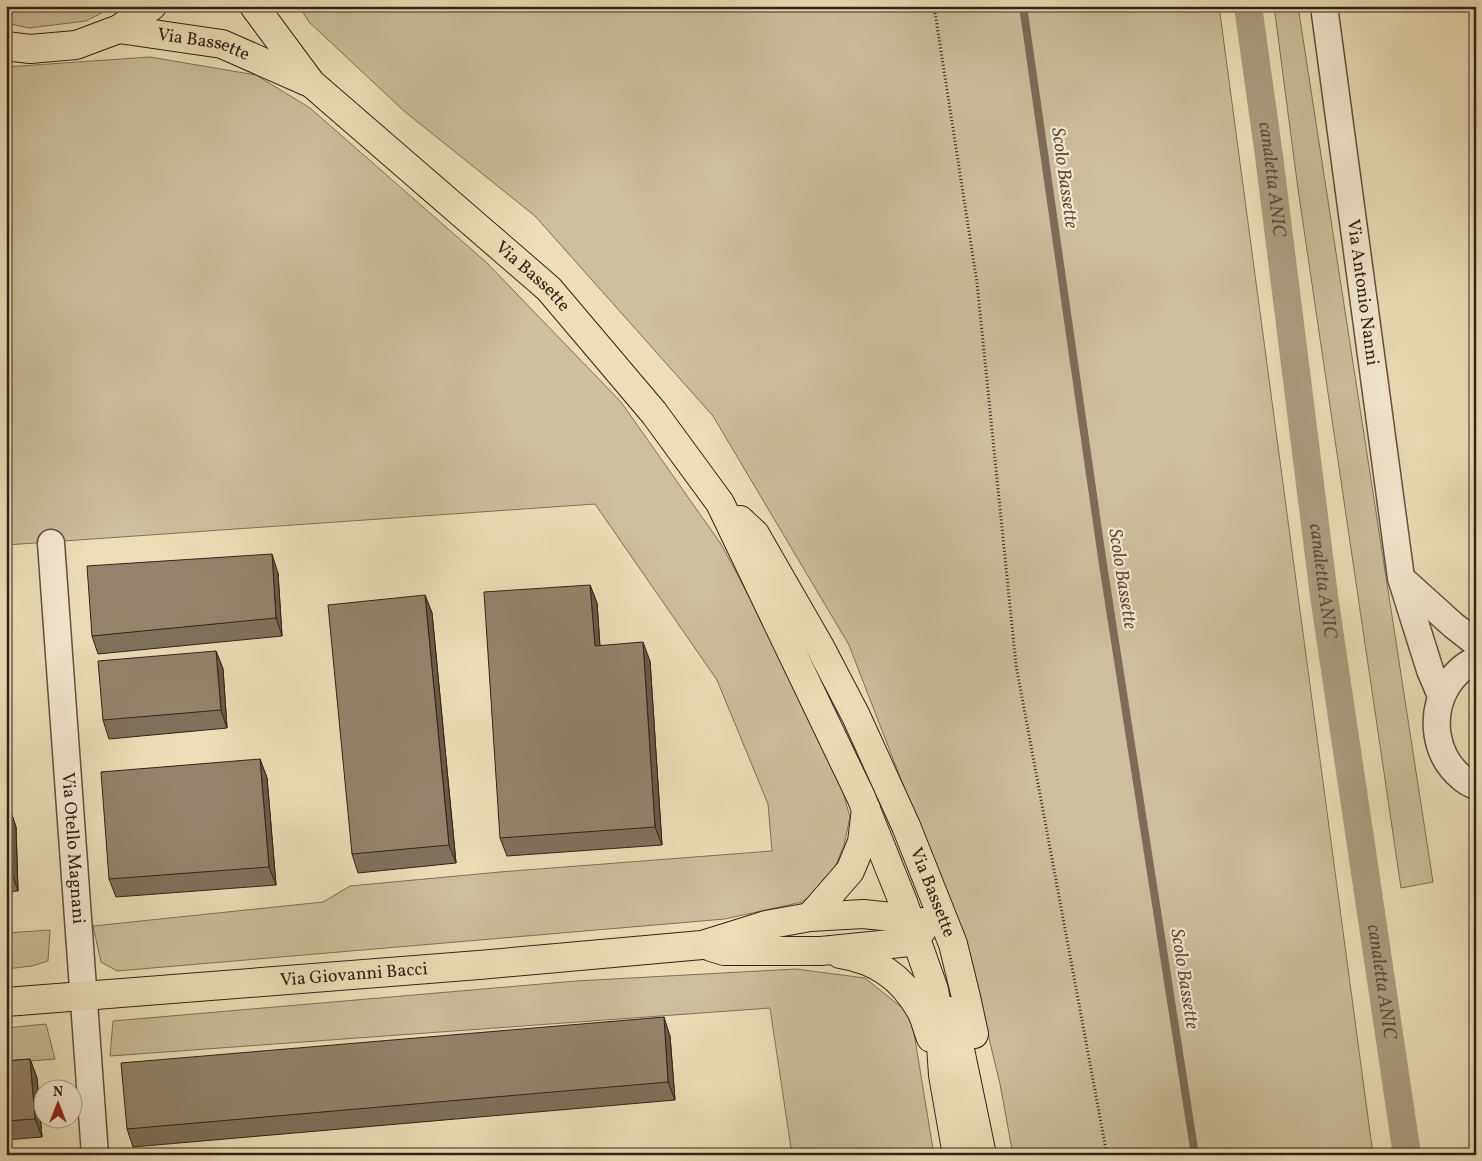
<svg xmlns="http://www.w3.org/2000/svg" width="1482" height="1161" viewBox="0 0 1482 1161" font-family="Vollkorn,serif">
	<rect width="100%" height="100%" fill="#ecdfb8"/>
	<filter id="stains"><feTurbulence type="fractalNoise" baseFrequency=".004" numOctaves="4"/><feColorMatrix values="0 0 0 0 .2 0 0 0 0 .09 0 0 0 0 .02 0 0 0 .5 -.17"/></filter>
	<radialGradient id="worn" r=".72"><stop offset=".6" stop-color="#630" stop-opacity="0"/><stop offset="1" stop-color="#630" stop-opacity=".3"/></radialGradient>
	<g fill="#ccbf9d" stroke="#7f705a">
		<polygon points="6,6 115,6 86,21 29,28 6,23"/>
		<polygon points="299,6 1219,6 1373,1155 1013,1155 1000,1084 969,955 849,645 713,416 535,216 404,111 309,22"/>
		<polygon points="1274,6 1298,6 1433,882 1401,888 1298,189"/>
		<polygon points="150,57 256,75 310,108 487,263 621,402 721,544 832,753 850,817 844,845 829,882 802,902 725,919 117,971 101,962 93,926 323,902 350,886 500,872 772,851 768,804 717,680 595,504 6,545 6,67"/>
		<polygon points="50,930 48,961 32,966 6,969 6,933"/>
		<polygon points="796,969 865,978 911,1015 934,1155 792,1155 770,1008 110,1056 113,1021 576,981"/>
		<polygon points="46,1024 55,1059 6,1063 6,1028"/>
	</g>
	<g fill="none" stroke-linecap="round" stroke-linejoin="round">
		<polyline stroke="#7c6c58" stroke-width="8" points="1023,6 1102,558 1195,1155"/>
		<path stroke="#ad9e82" stroke-width="28" id="s1" d="M 1248,6 L 1269,156 L 1324,596 L 1407,1155"/>
		<g stroke="#605040" stroke-width="29">
			<g id="minor">
				<path id="s2" d="M 1324,6 L 1401,578 L 1430,670 L 1441,696"/>
				<path id="s3" d="M 51,543 L 95,1155"/>
				<polyline points="1402,579 1453,625 1476,643"/>
				<path d="M 1476,660 C 1464,665 1454,675 1447,686 C 1429,716 1435,756 1462,778 C 1466,782 1471,784 1476,786"/>
			</g>
		</g>
		<g stroke="#322118" stroke-width="30">
			<g id="major">
				<path id="s4" d="M 254,6 L 311,83 L 549,289 L 654,413 L 720,503 L 861,797 L 903,902 L 934,990 L 939,1017 L 943,1075 L 957,1155"/>
				<path id="s5" d="M 119,29 L 222,44 L 308,82"/>
				<polyline points="6,46 30,49 76,45 119,29 152,6"/>
				<path id="s6" d="M 740,520 L 755,534 L 820,647 L 856,716 L 906,826 L 953,944 L 966,997 L 974,1034"/>
				<polyline points="810,917 850,871 862,842 866,809"/>
				<polyline points="711,947 724,951 821,951 910,942 923,922"/>
				<path d="M 840,954 C 877,960 901,977 920,1009 C 925,1017 927,1029 931,1038"/>
				<path id="s7" d="M 6,1002 L 479,965 L 702,945 L 766,925 L 810,917 L 863,914 L 902,918 L 922,930"/>
				<polyline points="952,1011 982,1155"/>
			</g>
		</g>
		<polyline stroke="#322118" stroke-width="3" stroke-dasharray="1 2.5" stroke-linecap="butt" points="934,6 977,283 1016,665 1107,1155"/>
		<use href="#minor" stroke="#f3ead1" stroke-width="26"/>
		<use href="#major" stroke="#ecdfb8" stroke-width="28"/>
	</g>
	<g fill="#7e725c" stroke="#322118">
		<polygon points="278,573 282,636 98,654 92,636"/>
		<polygon points="590,585 597,603 600,646 650,661 662,845 507,856 500,838"/>
		<polygon points="425,595 432,613 456,863 358,873 352,854"/>
		<polygon points="216,651 223,669 227,728 109,739 103,720"/>
		<polygon points="260,759 267,778 276,885 116,897 109,879"/>
		<polygon points="6,809 10,809 16,827 18,891 6,892"/>
		<polygon points="670,1036 675,1100 133,1147 127,1129"/>
		<polygon points="30,1059 37,1078 42,1137 6,1140 6,1061"/>
	</g>
	<g fill="#675c4b" stroke="#322118">
		<polygon points="272,554 278,573 282,636 276,618"/>
		<polygon points="590,585 597,603 601,664 595,646"/>
		<polygon points="425,595 432,613 456,863 449,845"/>
		<polygon points="643,642 650,661 662,845 655,827"/>
		<polygon points="216,651 223,669 227,728 221,710"/>
		<polygon points="6,758 7,780 6,777"/>
		<polygon points="260,759 267,778 276,885 269,867"/>
		<polygon points="10,809 16,827 18,891 12,873"/>
		<polygon points="664,1017 670,1036 675,1100 668,1082"/>
		<polygon points="30,1059 37,1078 42,1137 35,1119"/>
	</g>
	<g fill="#93846b" stroke="#322118">
		<polygon points="272,554 276,618 92,636 87,566"/>
		<polygon points="590,585 595,646 643,642 655,827 500,838 484,592"/>
		<polygon points="425,595 449,845 352,854 328,605"/>
		<polygon points="216,651 221,710 103,720 98,661"/>
		<polygon points="260,759 269,867 109,879 101,772"/>
		<polygon points="6,809 10,809 12,873 6,873"/>
		<polygon points="664,1017 668,1082 127,1129 121,1063"/>
		<polygon points="30,1059 35,1119 6,1121 6,1061"/>
	</g>
	<g text-anchor="middle" dominant-baseline="central" stroke-width="4.5" stroke-linejoin="round" paint-order="stroke">
		<g font-size="18" fill="#322118" stroke="#f3ead1">
			<text stroke="none"><textPath href="#s5" startOffset="86">Via Bassette</textPath></text>
			<text stroke="none"><textPath href="#s4" startOffset="390">Via Bassette</textPath></text>
			<text stroke="none"><textPath href="#s2" startOffset="289">Via Antonio Nanni</textPath></text>
			<text stroke="none"><textPath href="#s3" startOffset="306">Via Otello Magnani</textPath></text>
			<text stroke="none"><textPath href="#s6" startOffset="421">Via Bassette</textPath></text>
			<text stroke="none"><textPath href="#s7" startOffset="349">Via Giovanni Bacci</textPath></text>
		</g>
		<g font-size="19" font-style="italic" fill="#5d4d3d" stroke="#f3ead1">
			<text transform="translate(1064 178) rotate(82)">Scolo Bassette</text>
			<text stroke="none"><textPath href="#s1" startOffset="175">canaletta ANIC</textPath></text>
			<text transform="translate(1122 579) rotate(81)">Scolo Bassette</text>
			<text stroke="none"><textPath href="#s1" startOffset="580">canaletta ANIC</textPath></text>
			<text transform="translate(1184 979) rotate(81)">Scolo Bassette</text>
			<text stroke="none"><textPath href="#s1" startOffset="985">canaletta ANIC</textPath></text>
		</g>
	</g>
	<rect width="1482" height="1161" fill="none" stroke="#ecdfb8" stroke-width="25"/>
	<rect x="8" y="8" width="1467" height="1146" fill="none" stroke="#322118" stroke-width="2.5"/>
	<rect x="12" y="12" width="1457" height="1136" fill="none" stroke="#322118"/>
	<g transform="translate(58 1104)"><circle r="24" fill="#f3ead1" stroke="#a69a87"/>
	<path d="M0-4L9 19L0 12L-9 19Z" fill="#8f2418"/>
	<text y="-8" font-size="14" font-weight="bold" text-anchor="middle" fill="#322118">N</text>
	</g>
	<rect width="100%" height="100%" filter="url(#stains)"/>
	<rect width="100%" height="100%" fill="url(#worn)"/>
</svg>
